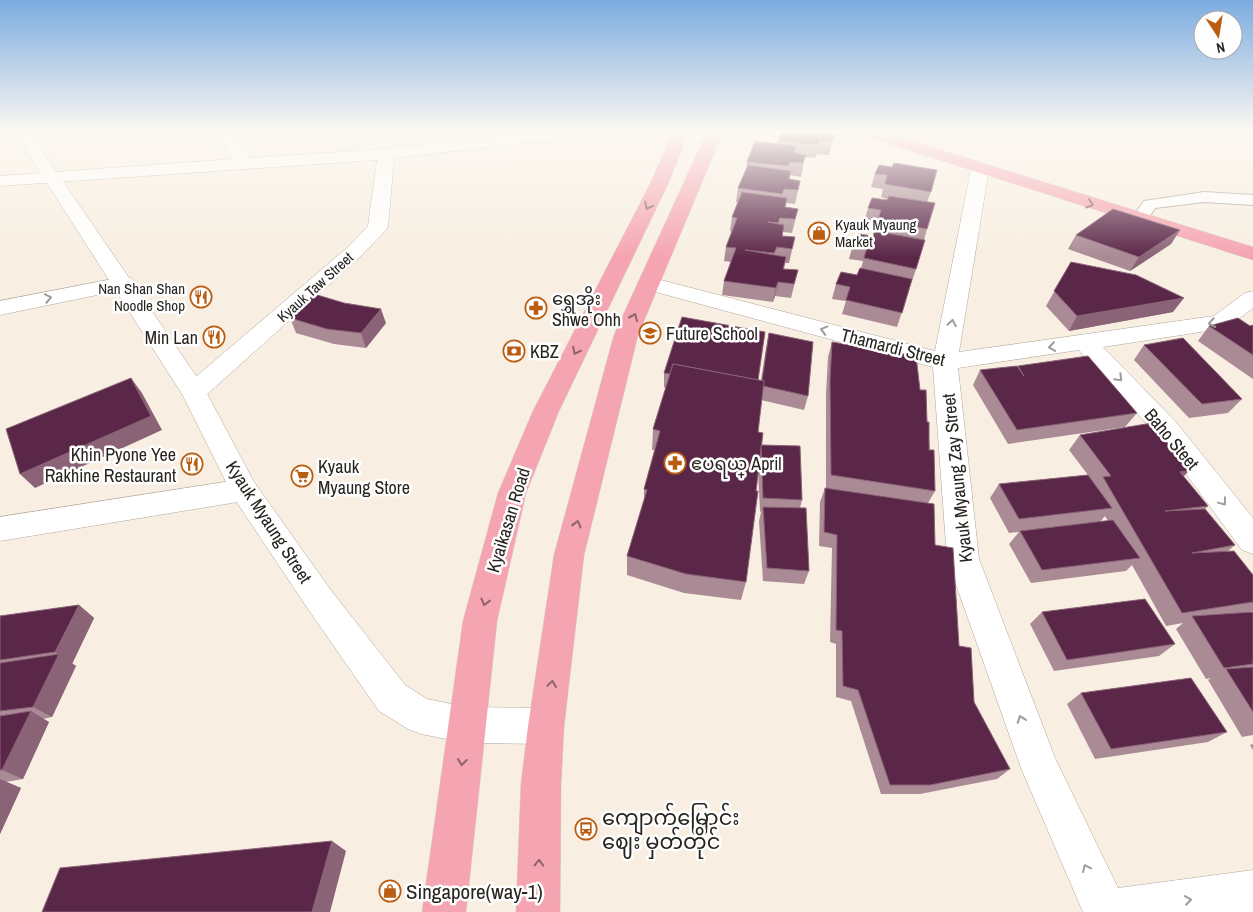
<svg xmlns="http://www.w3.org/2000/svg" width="1253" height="912" viewBox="0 0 1253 912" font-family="'Archivo Narrow','Noto Sans Myanmar',sans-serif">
	<rect width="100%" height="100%" fill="#f8efe2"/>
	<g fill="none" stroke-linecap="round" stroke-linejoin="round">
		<g stroke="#b0a79b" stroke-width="2">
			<polygon id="service" points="1204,192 1253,195 1253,205 1204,202 1155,208 1145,223 1133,223 1131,219 1144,201"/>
		</g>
		<g stroke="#b0a79b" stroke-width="1">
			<g id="minor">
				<polygon points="210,130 226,130 251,158 386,149 555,130 600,130 598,133 592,135 394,158 388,227 385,231 362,255 203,398 194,401 185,398 181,392 185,386 348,247 368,226 377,160 0,186 0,176 234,159"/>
				<polygon points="980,164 986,165 989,169 959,352 1214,316 1245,293 1253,291 1253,308 1228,327 1220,329 1103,347 1176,422 1253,518 1253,554 1242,550 1158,436 1079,350 958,368 979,559 1055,758 1118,888 1253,870 1253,912 1083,912 1021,768 947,559 933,367 641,288 638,283 641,278 649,277 935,351 971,169 974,165"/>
				<polygon points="123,277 131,278 134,283 131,288 0,315 0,301"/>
				<polygon points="244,479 254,482 258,490 254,498 244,501 0,541 0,517"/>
			</g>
		</g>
		<g stroke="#b0a79b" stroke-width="1">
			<polygon id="tertiary" points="15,130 31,130 45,155 203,386 254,482 330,589 405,685 427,699 466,707 546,708 559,713 564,726 559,739 546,744 466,743 421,734 408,729 379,711 308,609 234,498 182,394 29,155"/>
		</g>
		<g stroke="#d4d3d2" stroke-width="1">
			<g id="primary">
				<polygon points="674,130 690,130 668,184 559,411 526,493 497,621 466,912 422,912 463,621 498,493 533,411 650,184"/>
				<polygon points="708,130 724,130 638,335 584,555 564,726 561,784 560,912 516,912 521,784 528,726 554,555 614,335"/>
				<polygon points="853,130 876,130 1253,247 1253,260 855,133"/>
			</g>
		</g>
		<use href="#service" fill="#fff" fill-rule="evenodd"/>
		<use href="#minor" fill="#fff" fill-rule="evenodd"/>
		<use href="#tertiary" fill="#fff" fill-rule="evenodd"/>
		<use href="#primary" fill="#f5a5b1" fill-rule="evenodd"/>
	</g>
	<g fill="#aa8b95" fill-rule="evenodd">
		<polygon points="823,133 834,134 829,155 817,154 815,158 805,157 801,177 790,175 789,180 800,181 795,204 786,203 785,207 798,209 792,233 783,232 782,236 795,237 789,263 785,263 784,269 798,270 791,298 775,296 773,302 722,295 724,281 731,262 724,261 726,247 732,232 730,231 732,217 738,202 736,202 738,188 746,170 747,162 777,143 778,141"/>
		<polygon points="879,165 931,192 927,202 927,229 924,240 916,269 897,327 842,314 846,301 832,299 836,284 857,275 861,269 863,261 849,259 853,245 873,236 874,234 877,223 864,222 868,208 887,200 887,199 881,197 883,189 871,187 875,174"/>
		<polygon points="1180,230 1171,244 1130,271 1068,249 1076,235"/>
		<polygon points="1071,262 1173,312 1069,331 1046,306"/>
		<polygon points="290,318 386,323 366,348 334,344 296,333"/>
		<polygon points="1253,325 1253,379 1198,341 1209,326 1250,326"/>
		<polygon points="769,333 808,396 804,410 761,400 758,432 761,445 802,500 800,508 809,571 804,584 763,581 759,521 761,512 760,511 758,471 746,582 741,600 684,593 627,575 627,556 644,501 644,489 655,450 652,450 653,429 666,388 664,387 664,373 761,380 766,348"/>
		<polygon points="832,342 920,390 927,422 935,491 928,503 935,545 959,646 974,702 1010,769 997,779 920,794 881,794 851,701 836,697 836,644 830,642 832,548 819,546 820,502 825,488 826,488 826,394 828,357"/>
		<polygon points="1144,345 1242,399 1228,413 1189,418 1134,360"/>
		<polygon points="1018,366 1137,413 1125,427 1008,444 973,385 980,370 1017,367"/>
		<path d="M 1080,435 L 1183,477 L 1208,506 L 1205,509 L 1235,545 L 1228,551 L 1253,575 L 1253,611 L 1246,613 L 1253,612 L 1253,735 L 1242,737 L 1208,680 L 1211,678 L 1206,679 L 1176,629 L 1183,623 L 1166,626 L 1132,565 L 1126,571 L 1031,583 L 1009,544 L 1019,532 L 1009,533 L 990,498 L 999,484 L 1088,475 L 1069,450 ZM 1105,516 L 1108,521 L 1100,522 Z"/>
		<polygon points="79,605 94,618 72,664 76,666 52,717 43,719 49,722 23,779 6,782 21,788 0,834 0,616"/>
		<polygon points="1042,612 1175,644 1159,656 1054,671 1030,624"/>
		<polygon points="1081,693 1227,732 1208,742 1095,759 1067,704"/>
		<polygon points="1253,744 1253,750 1250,745"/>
	</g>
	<g fill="#8a6376">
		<polygon points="1180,230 1171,244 1130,271 1139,257"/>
		<polygon points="778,282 775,296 773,302 776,288"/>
		<polygon points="1184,298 1173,312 1069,331 1077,316"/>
		<polygon points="381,309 386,323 366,348 361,333"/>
		<polygon points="131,378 142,393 162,430 35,488 20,474"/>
		<polygon points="1189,471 1175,485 1180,472"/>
		<polygon points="79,605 94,618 72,664 55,652"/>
		<polygon points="59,654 76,666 52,717 33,707"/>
		<polygon points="31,711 49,722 23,779 2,770"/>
		<polygon points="0,779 21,788 0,834"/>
		<polygon points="332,841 346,851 330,912 312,912"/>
	</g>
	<g fill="#5b2748" stroke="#8a6376">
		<polygon points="782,130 824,130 823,133 834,134 832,142 819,141 818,145 778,141"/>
		<polygon points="755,141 796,146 794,153 806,155 803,163 790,162 788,166 747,162"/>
		<polygon points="894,163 937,170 931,192 885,184 887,175 875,174 879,165 892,167"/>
		<polygon points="748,165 791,171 789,179 800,181 798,190 784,189 782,194 738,188"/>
		<polygon points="742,192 787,198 785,207 798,209 795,219 780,218 778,223 768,222 784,225 782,236 795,237 792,249 777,247 774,253 745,250 786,257 783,269 798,270 794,284 778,282 776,288 724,281 736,248 726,247 737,218 732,217"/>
		<polygon points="889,196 935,203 927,229 878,220 881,210 868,208 872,198 887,200"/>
		<polygon points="1113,209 1180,230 1139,257 1076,235"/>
		<polygon points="875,231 925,240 916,269 864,258 867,247 853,245 858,234 873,236"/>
		<polygon points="1071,262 1136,275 1184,298 1077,316 1054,291"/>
		<polygon points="860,268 912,279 902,313 846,300 850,287 836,284 841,272 857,275"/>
		<polygon points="314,294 344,303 381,309 361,333 327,329 290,318"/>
		<polygon points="682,317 765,332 758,380 673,364 670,374 664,373"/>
		<polygon points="1238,318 1250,326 1253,325 1253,355 1209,326"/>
		<polygon points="769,333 813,342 808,396 763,386 764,381 762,381"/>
		<polygon points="1183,338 1242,399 1202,404 1144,345"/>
		<polygon points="832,342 916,356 920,390 926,390 927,422 929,422 929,450 934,450 935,491 831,475 830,380"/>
		<polygon points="1088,356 1137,413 1017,430 980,370 1017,366 1024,376 1018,366"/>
		<polygon points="673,364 764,381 758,432 763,433 756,491 758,491 746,582 686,574 627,556 647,490 644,489 660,431 653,429"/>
		<polygon points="131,378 151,416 20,474 6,429"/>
		<polygon points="1152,423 1189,471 1180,472 1208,506 1165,511 1205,509 1235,545 1192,553 1234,551 1253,575 1253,602 1182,613 1103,477 1111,476 1080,435"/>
		<polygon points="761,445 800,446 802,500 763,498"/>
		<polygon points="1088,475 1112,508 1019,519 999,484"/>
		<polygon points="825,488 934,504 935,545 953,548 959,646 971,648 974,702 1010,769 930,785 890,785 858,690 843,686 842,631 836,630 837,535 824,532"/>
		<polygon points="763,507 806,508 809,571 767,568"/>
		<polygon points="1113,520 1140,558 1042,570 1020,531"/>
		<polygon points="1145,599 1175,644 1067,660 1042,612"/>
		<polygon points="79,605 55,652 0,660 0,616"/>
		<polygon points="1253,612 1253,664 1224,668 1192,616"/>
		<polygon points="59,654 33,707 0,711 0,663"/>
		<polygon points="1253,667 1253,712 1226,669"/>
		<polygon points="1191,678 1227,732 1111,749 1081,693"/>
		<polygon points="31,711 2,770 0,770 0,716"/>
		<polygon points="332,841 312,912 42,912 60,868"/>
	</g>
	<defs><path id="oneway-chevron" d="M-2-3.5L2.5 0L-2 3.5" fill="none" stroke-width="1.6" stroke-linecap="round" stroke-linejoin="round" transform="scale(1.25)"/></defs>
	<g stroke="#8e6468">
		<use href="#oneway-chevron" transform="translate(1090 204) rotate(17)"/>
		<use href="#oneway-chevron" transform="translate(648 206) rotate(117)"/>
		<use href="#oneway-chevron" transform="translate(634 317) rotate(-66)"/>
		<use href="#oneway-chevron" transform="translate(576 351) rotate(116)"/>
		<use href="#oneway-chevron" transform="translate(577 524) rotate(-76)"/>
		<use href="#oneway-chevron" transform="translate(485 602) rotate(104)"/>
		<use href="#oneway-chevron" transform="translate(552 684) rotate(-82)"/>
		<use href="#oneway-chevron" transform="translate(462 762) rotate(97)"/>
		<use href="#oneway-chevron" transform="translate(539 863) rotate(-89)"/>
	</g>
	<g stroke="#9e9c9a">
		<use href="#oneway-chevron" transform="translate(48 298) rotate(-11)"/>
		<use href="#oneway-chevron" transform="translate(952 323) rotate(-80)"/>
		<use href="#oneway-chevron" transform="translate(1212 323) rotate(170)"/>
		<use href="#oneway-chevron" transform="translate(824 330) rotate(-165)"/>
		<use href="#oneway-chevron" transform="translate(1052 347) rotate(172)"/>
		<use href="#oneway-chevron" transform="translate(1119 378) rotate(46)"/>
		<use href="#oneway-chevron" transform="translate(1223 502) rotate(53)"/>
		<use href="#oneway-chevron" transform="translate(1021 719) rotate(-110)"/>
		<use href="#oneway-chevron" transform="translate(1086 868) rotate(-115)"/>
		<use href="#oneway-chevron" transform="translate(1188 900) rotate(-8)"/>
	</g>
	<linearGradient id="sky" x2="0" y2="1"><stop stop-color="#7bace0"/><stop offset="0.51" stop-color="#fcf8f2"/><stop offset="1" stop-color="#fcf8f2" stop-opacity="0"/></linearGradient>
	<rect width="1253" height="257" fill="url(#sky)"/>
	<defs>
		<g id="shop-ring" transform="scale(1.125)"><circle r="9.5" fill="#fefefe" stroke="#bb5d11" stroke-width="1.5"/><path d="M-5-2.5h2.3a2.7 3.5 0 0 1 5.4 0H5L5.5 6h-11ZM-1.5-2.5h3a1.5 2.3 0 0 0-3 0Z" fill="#bb5d11"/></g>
		<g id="restaurant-ring" transform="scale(1.125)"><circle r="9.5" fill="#fefefe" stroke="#bb5d11" stroke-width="1.5"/><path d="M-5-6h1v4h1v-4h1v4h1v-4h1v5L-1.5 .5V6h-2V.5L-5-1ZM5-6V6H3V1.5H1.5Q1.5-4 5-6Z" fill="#bb5d11"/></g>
		<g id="pharmacy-ring" transform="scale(1.125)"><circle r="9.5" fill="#fefefe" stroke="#bb5d11" stroke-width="1.5"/><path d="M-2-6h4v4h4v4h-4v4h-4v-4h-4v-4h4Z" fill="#bb5d11"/></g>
		<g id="school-ring" transform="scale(1.125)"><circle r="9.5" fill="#fefefe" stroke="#bb5d11" stroke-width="1.5"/><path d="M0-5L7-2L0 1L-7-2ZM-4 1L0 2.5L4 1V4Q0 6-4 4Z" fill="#bb5d11"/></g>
		<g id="bank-ring" transform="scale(1.125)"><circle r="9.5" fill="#fefefe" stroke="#bb5d11" stroke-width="1.5"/><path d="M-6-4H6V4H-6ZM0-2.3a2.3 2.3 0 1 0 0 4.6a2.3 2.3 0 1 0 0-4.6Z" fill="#bb5d11"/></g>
		<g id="supermarket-ring" transform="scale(1.125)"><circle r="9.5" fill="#fefefe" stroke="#bb5d11" stroke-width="1.5"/><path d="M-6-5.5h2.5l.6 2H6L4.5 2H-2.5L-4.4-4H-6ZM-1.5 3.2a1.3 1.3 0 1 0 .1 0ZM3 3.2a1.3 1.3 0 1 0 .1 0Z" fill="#bb5d11"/></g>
		<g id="bus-ring" transform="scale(1.125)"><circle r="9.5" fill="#fefefe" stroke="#bb5d11" stroke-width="1.5"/><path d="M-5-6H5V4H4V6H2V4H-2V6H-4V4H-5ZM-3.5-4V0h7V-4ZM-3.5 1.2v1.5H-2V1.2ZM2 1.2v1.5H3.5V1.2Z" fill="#bb5d11"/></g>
	</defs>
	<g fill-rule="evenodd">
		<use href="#shop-ring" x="819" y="233"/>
		<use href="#restaurant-ring" x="201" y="297"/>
		<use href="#pharmacy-ring" x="536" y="308"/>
		<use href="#school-ring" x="650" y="333"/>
		<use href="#restaurant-ring" x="214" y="337"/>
		<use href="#bank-ring" x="514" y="351"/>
		<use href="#pharmacy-ring" x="675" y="463"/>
		<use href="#restaurant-ring" x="192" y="464"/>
		<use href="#supermarket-ring" x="302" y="476"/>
		<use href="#bus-ring" x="586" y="829"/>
		<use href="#shop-ring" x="390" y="891"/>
	</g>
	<g text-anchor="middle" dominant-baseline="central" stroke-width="5" stroke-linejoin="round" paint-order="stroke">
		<g font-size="15" fill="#27231f" stroke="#fefefe" text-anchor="start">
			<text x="835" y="224">Kyauk Myaung<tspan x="835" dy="17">Market</tspan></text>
			<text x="185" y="288" text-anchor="end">Nan Shan Shan<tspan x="185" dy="17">Noodle Shop</tspan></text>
		</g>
		<g font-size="15" fill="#27231f" stroke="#fefefe">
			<text transform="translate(315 287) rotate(-42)">Kyauk Taw Street</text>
		</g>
		<g font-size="18" fill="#27231f" stroke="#fefefe" text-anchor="start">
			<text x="552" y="298">ရွှေအိုး<tspan x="552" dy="21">Shwe Ohh</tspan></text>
			<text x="666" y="333">Future School</text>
			<text x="198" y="337" text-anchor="end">Min Lan</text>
			<text x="530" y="351">KBZ</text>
			<text x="176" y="454" text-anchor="end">Khin Pyone Yee<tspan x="176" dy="21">Rakhine Restaurant</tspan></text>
			<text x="691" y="463">ဧပရယ္ April</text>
			<text x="318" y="466">Kyauk<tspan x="318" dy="21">Myaung Store</tspan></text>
		</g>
		<g font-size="18" fill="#27231f" stroke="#fefefe">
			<text transform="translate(893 347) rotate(14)">Thamardi Street</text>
			<text transform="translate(1172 439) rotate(50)">Baho Steet</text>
			<text transform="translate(957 478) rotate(-96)">Kyauk Myaung Zay Street</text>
			<text transform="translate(508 520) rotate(-73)">Kyaikasan Road</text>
			<text transform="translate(269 522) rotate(57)">Kyauk Myaung Street</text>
		</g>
		<g font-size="21" fill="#27231f" stroke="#fefefe" text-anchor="start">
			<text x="602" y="817">ကျောက်မြောင်း<tspan x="602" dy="24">ဈေး မှတ်တိုင်</tspan></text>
			<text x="406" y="891">Singapore(way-1)</text>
		</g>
	</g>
	<g transform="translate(1218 35) rotate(168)"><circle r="24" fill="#fefefe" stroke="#a8a6a5"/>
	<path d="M0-4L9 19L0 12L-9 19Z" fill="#bb5d11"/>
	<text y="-8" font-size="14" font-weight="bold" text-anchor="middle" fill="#27231f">N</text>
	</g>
</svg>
